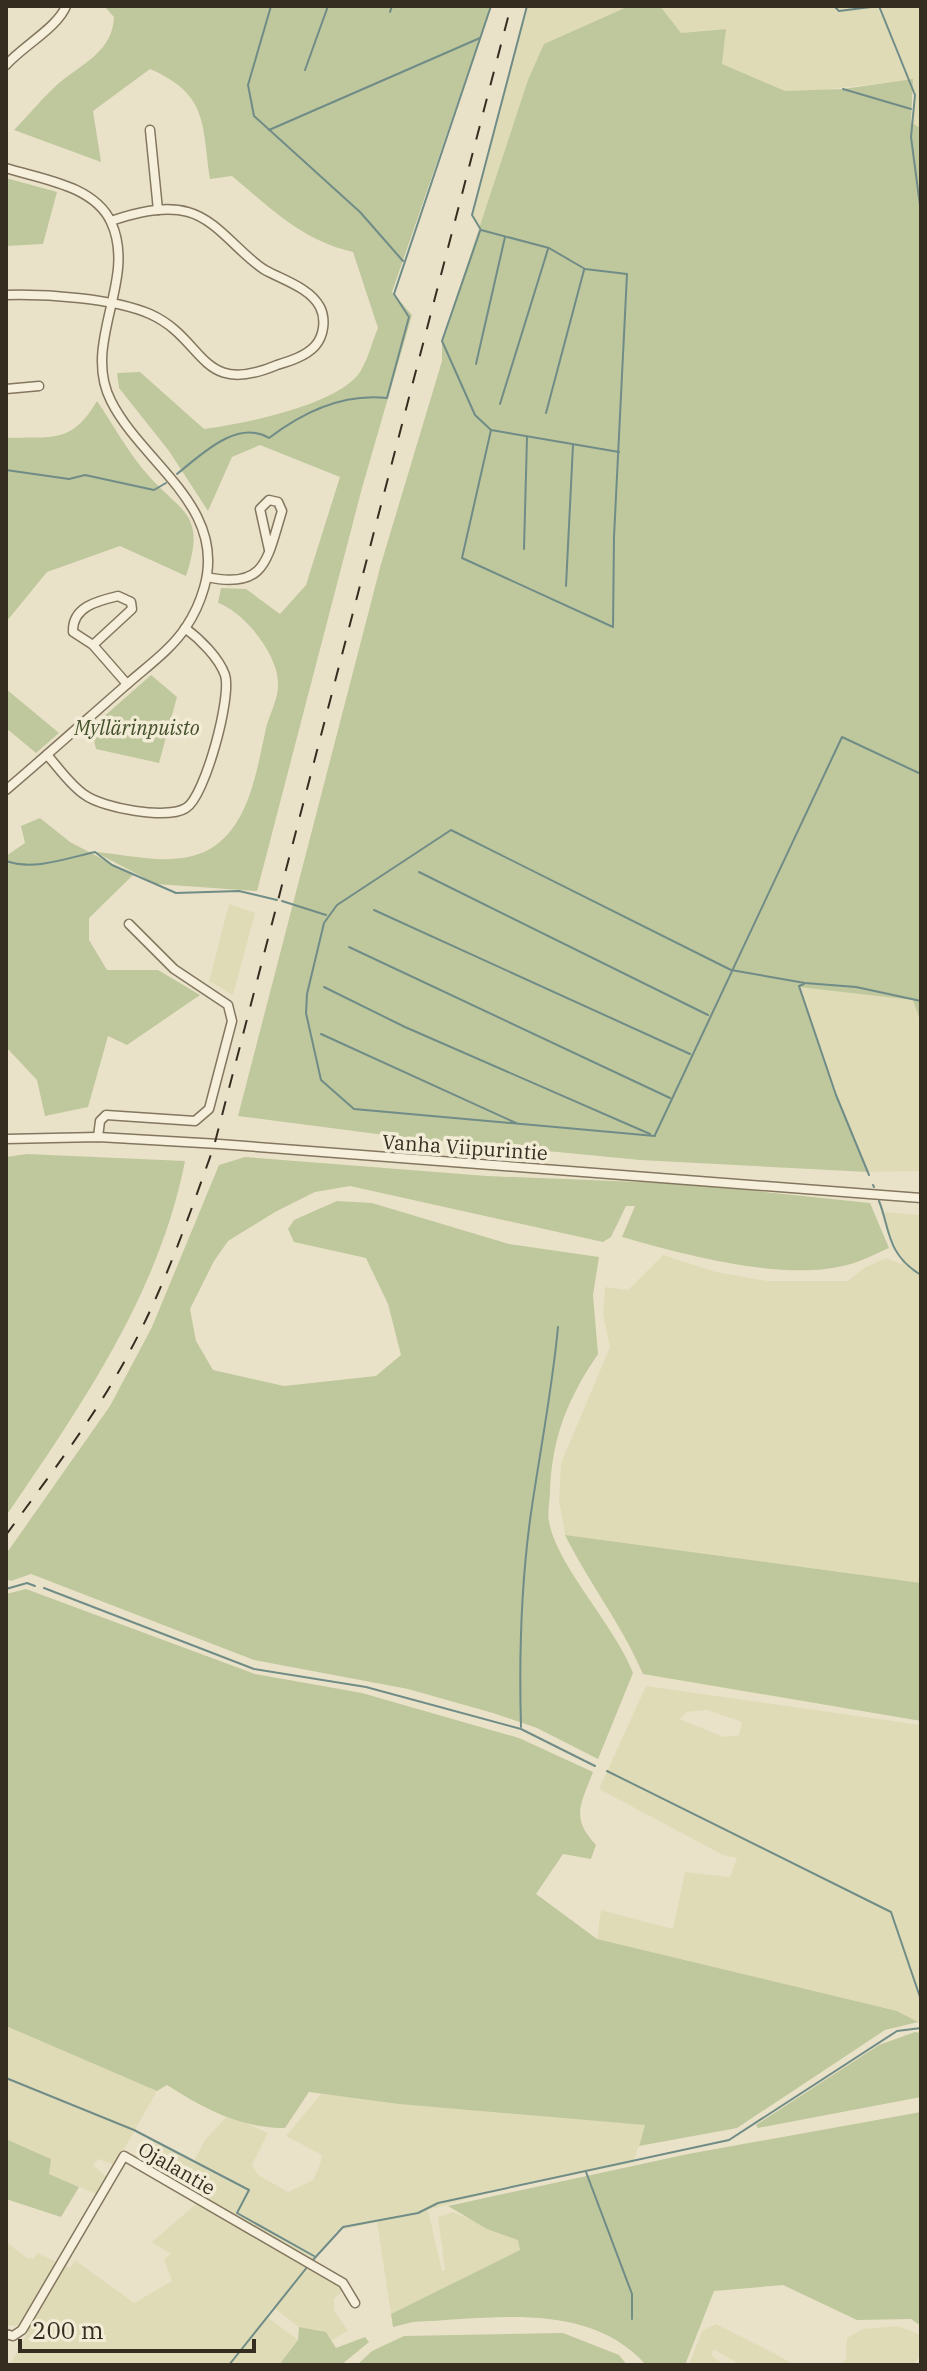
<svg xmlns="http://www.w3.org/2000/svg" width="927" height="2371" viewBox="0 0 927 2371" font-family="'IBM Plex Serif',serif">
	<rect width="100%" height="100%" fill="#eae2c8"/>
	<g fill="#dfdbb7" fill-rule="evenodd">
		<polygon points="527,6 629,6 544,44 481,230 472,215"/>
		<polygon points="660,6 921,6 921,128 911,124 915,95 908,80 806,92 785,91 758,83 722,64 726,29 681,33"/>
		<polygon points="229,904 255,913 233,995 209,981"/>
		<polygon points="805,983 913,1000 921,1022 921,1171 868,1172 836,1095 799,986"/>
		<polygon points="881,1212 921,1215 921,1583 565,1535 559,1500 561,1463 610,1347 603,1315 605,1287 628,1290 663,1255 716,1272 767,1281 848,1281 864,1268 886,1258 903,1265"/>
		<path d="M 646,1686 L 921,1725 L 921,2024 L 897,2011 L 597,1939 L 601,1910 L 673,1929 L 685,1872 L 730,1877 L 737,1858 L 723,1855 L 599,1789 ZM 707,1710 L 742,1722 L 739,1735 L 724,1737 L 679,1719 L 687,1712 Z"/>
		<polygon points="6,2026 157,2091 115,2165 98,2159 93,2165 109,2179 99,2195 49,2174 50,2158 6,2139"/>
		<polygon points="321,2094 645,2125 633,2163 503,2189 428,2210 442,2271 445,2270 438,2217 453,2212 519,2240 520,2250 391,2314 377,2222 337,2231 307,2267 344,2289 334,2299 334,2310 348,2331 332,2340 326,2332 299,2327 273,2307 266,2316 298,2340 279,2365 10,2365 28,2332 17,2326 6,2325 6,2242 27,2258 33,2259 37,2253 70,2268 75,2260 134,2303 172,2281 164,2259 171,2254 152,2242 203,2198 137,2156 149,2139 194,2161 205,2140 228,2115 268,2133 252,2165 258,2175 288,2192 313,2180 320,2165 322,2155 286,2136"/>
		<polygon points="716,2324 781,2357 794,2365 741,2365 715,2350 711,2352 713,2357 725,2365 689,2365 702,2331"/>
		<polygon points="898,2326 921,2335 921,2354 913,2365 841,2365 846,2359 847,2338 863,2329"/>
	</g>
	<g fill="#bfc79d">
		<path d="M 104,6 L 491,6 L 392,292 L 412,315 L 362,488 L 257,891 L 156,884 L 95,852 C 132,855 176,868 210,849 C 251,825 257,766 267,724 C 271,712 279,695 278,683 C 278,654 243,611 218,603 L 221,588 L 246,589 L 280,614 L 306,585 L 340,477 L 260,445 L 232,457 L 208,511 L 169,451 L 119,388 L 117,373 L 140,372 L 204,429 C 243,424 332,406 358,375 C 367,363 372,342 378,328 L 353,252 C 303,241 270,208 232,176 L 210,179 C 202,124 208,94 150,69 L 93,111 L 101,162 L 14,130 C 29,115 43,97 59,83 C 82,64 113,51 114,17 Z"/>
		<polygon points="629,6 660,6 681,33 726,29 722,64 785,91 843,89 913,79 911,123 921,128 921,1023 913,1000 799,987 836,1095 868,1172 640,1160 400,1137 238,1116 381,564 442,361 442,341 528,80 544,44"/>
		<polygon points="6,178 57,192 43,244 6,246"/>
		<path d="M 97,401 C 112,423 125,447 142,468 C 179,514 208,509 186,576 L 120,546 L 47,572 L 6,622 L 6,438 C 52,436 71,445 97,401 Z"/>
		<polygon points="151,675 177,697 159,763 96,749 91,728"/>
		<polygon points="6,689 59,733 36,753 6,728"/>
		<polygon points="40,818 70,842 133,875 89,918 89,940 107,970 158,970 200,995 127,1045 108,1036 88,1107 45,1116 37,1080 6,1047 6,856 25,843 21,826"/>
		<path d="M 27,1154 L 185,1161 C 159,1294 81,1406 6,1516 L 6,1157 Z"/>
		<path d="M 245,1157 L 487,1176 L 689,1184 L 870,1203 L 889,1248 C 877,1253 866,1259 854,1263 C 790,1284 686,1255 622,1237 L 635,1206 L 626,1206 L 611,1237 L 603,1242 L 350,1186 L 315,1192 L 275,1212 L 228,1241 L 214,1261 L 190,1309 L 196,1341 L 213,1370 L 284,1386 L 376,1376 L 401,1355 L 388,1304 L 366,1258 L 294,1242 L 288,1229 L 294,1220 L 337,1201 L 372,1203 L 509,1244 L 599,1257 L 593,1295 L 598,1354 C 568,1398 552,1437 550,1491 C 550,1500 547,1513 549,1522 C 557,1566 615,1626 633,1673 L 598,1759 L 537,1728 L 493,1713 L 408,1689 L 254,1660 L 31,1574 L 11,1581 L 6,1579 L 6,1554 L 110,1406 L 152,1327 L 219,1165 Z"/>
		<path d="M 565,1535 L 921,1583 L 921,1721 L 643,1674 C 622,1625 589,1583 565,1535 Z"/>
		<path d="M 26,1589 L 255,1674 L 362,1693 L 519,1738 L 593,1772 C 581,1804 570,1817 596,1845 L 591,1859 L 563,1854 L 536,1894 L 597,1939 L 897,2011 L 918,2022 L 885,2030 L 737,2128 L 639,2146 L 645,2125 L 399,2104 L 309,2092 L 285,2128 C 240,2128 204,2109 167,2085 L 157,2091 L 6,2026 L 6,1594 Z"/>
		<polygon points="915,2032 921,2033 921,2097 758,2128 756,2125 879,2045"/>
		<path d="M 921,2112 L 921,2326 L 911,2319 L 857,2320 L 783,2285 L 714,2291 L 685,2365 L 646,2365 C 588,2300 491,2319 413,2322 L 393,2327 L 391,2314 L 520,2250 L 518,2240 L 487,2229 L 448,2206 L 688,2154 Z"/>
		<polygon points="6,2139 51,2159 49,2174 79,2187 61,2217 6,2199"/>
		<polygon points="299,2327 326,2332 336,2348 365,2337 369,2342 341,2365 279,2365 298,2340"/>
		<polygon points="563,2333 619,2355 627,2365 357,2365 372,2351 404,2336"/>
	</g>
	<g fill="none" stroke-linecap="round" stroke-linejoin="round">
		<g stroke="#708c87" stroke-width="2">
			<polyline points="271,6 248,85 254,116 360,212 403,261"/>
			<polyline points="834,6 839,11 879,6 915,95 911,137 921,213"/>
			<polyline points="390,12 392,6"/>
			<polyline points="305,70 328,6"/>
			<polyline points="843,89 911,109"/>
			<polyline points="269,130 480,38"/>
			<polyline points="480,231 442,341 475,415 491,430 619,452"/>
			<polyline points="476,364 505,237"/>
			<polyline points="500,404 548,249"/>
			<polyline points="546,413 584,270"/>
			<polyline points="491,430 462,558 613,627 614,537 627,274 585,269 549,248 481,230 472,215 527,6"/>
			<polyline points="6,470 69,479 85,475 154,490 166,483"/>
			<path d="M 177,474 C 202,454 237,419 269,438 C 303,412 343,393 387,398 L 409,317 L 394,294 L 491,6"/>
			<polyline points="524,549 527,437"/>
			<polyline points="566,586 573,445"/>
			<path d="M 6,861 C 34,871 67,858 95,852 L 112,865 L 176,893 L 239,891 L 277,900"/>
			<polyline points="419,872 708,1015"/>
			<polyline points="282,901 326,915"/>
			<polyline points="374,910 690,1054"/>
			<polyline points="349,947 670,1098"/>
			<polyline points="804,984 799,986 836,1095 869,1175"/>
			<polyline points="324,987 405,1027 650,1134"/>
			<polyline points="321,1034 516,1123"/>
			<polyline points="655,1135 842,737 921,774"/>
			<polyline points="655,1136 354,1109 321,1080 306,1013 307,994 324,923 337,905 451,830 731,970 805,983 856,987 921,1001"/>
			<polyline points="873,1185 874,1187"/>
			<path d="M 879,1201 C 890,1228 886,1254 921,1275"/>
			<polyline points="44,1588 254,1669 366,1687 521,1729 595,1766"/>
			<polyline points="6,1589 27,1583 35,1586"/>
			<path d="M 521,1727 C 519,1659 521,1588 530,1520 C 539,1456 552,1392 558,1327"/>
			<polyline points="607,1771 891,1912 921,2000"/>
			<polyline points="6,2078 134,2130 249,2190 237,2213 314,2256"/>
			<polyline points="586,2172 632,2294 632,2319"/>
			<polyline points="312,2261 343,2227 418,2213 438,2203 729,2140 897,2031 921,2028"/>
			<polyline points="229,2365 308,2266"/>
		</g>
		<g stroke="#84765f" stroke-width="11">
			<g id="minor">
				<path d="M 6,65 C 23,46 58,27 66,6"/>
				<polyline points="150,130 158,210"/>
				<path d="M 6,168 C 40,179 94,185 111,222 C 138,280 81,342 111,401 C 142,463 228,507 204,588 C 200,602 194,615 186,627 C 171,650 145,668 125,686 C 85,721 46,756 6,790"/>
				<path d="M 6,295 C 46,294 113,298 150,314 C 206,339 199,398 277,365 C 290,361 306,356 315,346 C 324,336 326,319 320,307 C 310,288 283,280 265,270 C 239,254 218,220 188,212 C 163,205 134,213 111,221"/>
				<polyline points="6,389 39,386"/>
				<path d="M 207,577 C 266,590 267,559 282,511 L 278,502 L 269,500 L 260,509 L 269,550"/>
				<path d="M 93,645 L 73,632 C 72,607 97,601 118,596 L 131,602 L 132,609 L 93,645 L 127,684"/>
				<path d="M 47,755 C 59,768 70,785 85,795 C 103,808 167,820 186,808 C 205,797 232,696 225,675 C 219,658 200,639 185,628"/>
				<polyline points="98,1137 100,1121 106,1115 195,1121 209,1109 232,1021 228,1005 174,969 129,924"/>
				<polyline points="6,1139 98,1137 219,1144 921,1198"/>
				<polyline points="6,2334 13,2336 22,2330 124,2156 343,2283 355,2303"/>
			</g>
		</g>
		<use href="#minor" stroke="#f5efdb" stroke-width="8"/>
		<path stroke="#362d21" stroke-width="2" stroke-dasharray="14 14" stroke-linecap="butt" d="M 6,1535 C 49,1476 96,1416 130,1351 C 165,1286 189,1216 214,1146 L 511,6"/>
	</g>
	<g text-anchor="middle" dominant-baseline="central" stroke-width="7" stroke-linejoin="round" paint-order="stroke">
		<g font-size="20" font-style="italic" fill="#44502a" stroke="#f2ecd7">
			<text x="137" y="727">Myllärinpuisto</text>
		</g>
		<g font-size="20" fill="#362d21" stroke="#f2ecd7">
			<text transform="translate(465 1147) rotate(4)">Vanha Viipurintie</text>
			<text transform="translate(177 2168) rotate(30)">Ojalantie</text>
		</g>
	</g>
	<rect width="927" height="2371" fill="none" stroke="#362d21" stroke-width="16"/>
	<path d="M20 2339v12h234v-12" fill="none" stroke="#362d21" stroke-width="4"/>
	<text x="32" y="2339" font-size="24" fill="#362d21" stroke="#f2ecd7" stroke-width="6" paint-order="stroke">200 m</text>
</svg>
